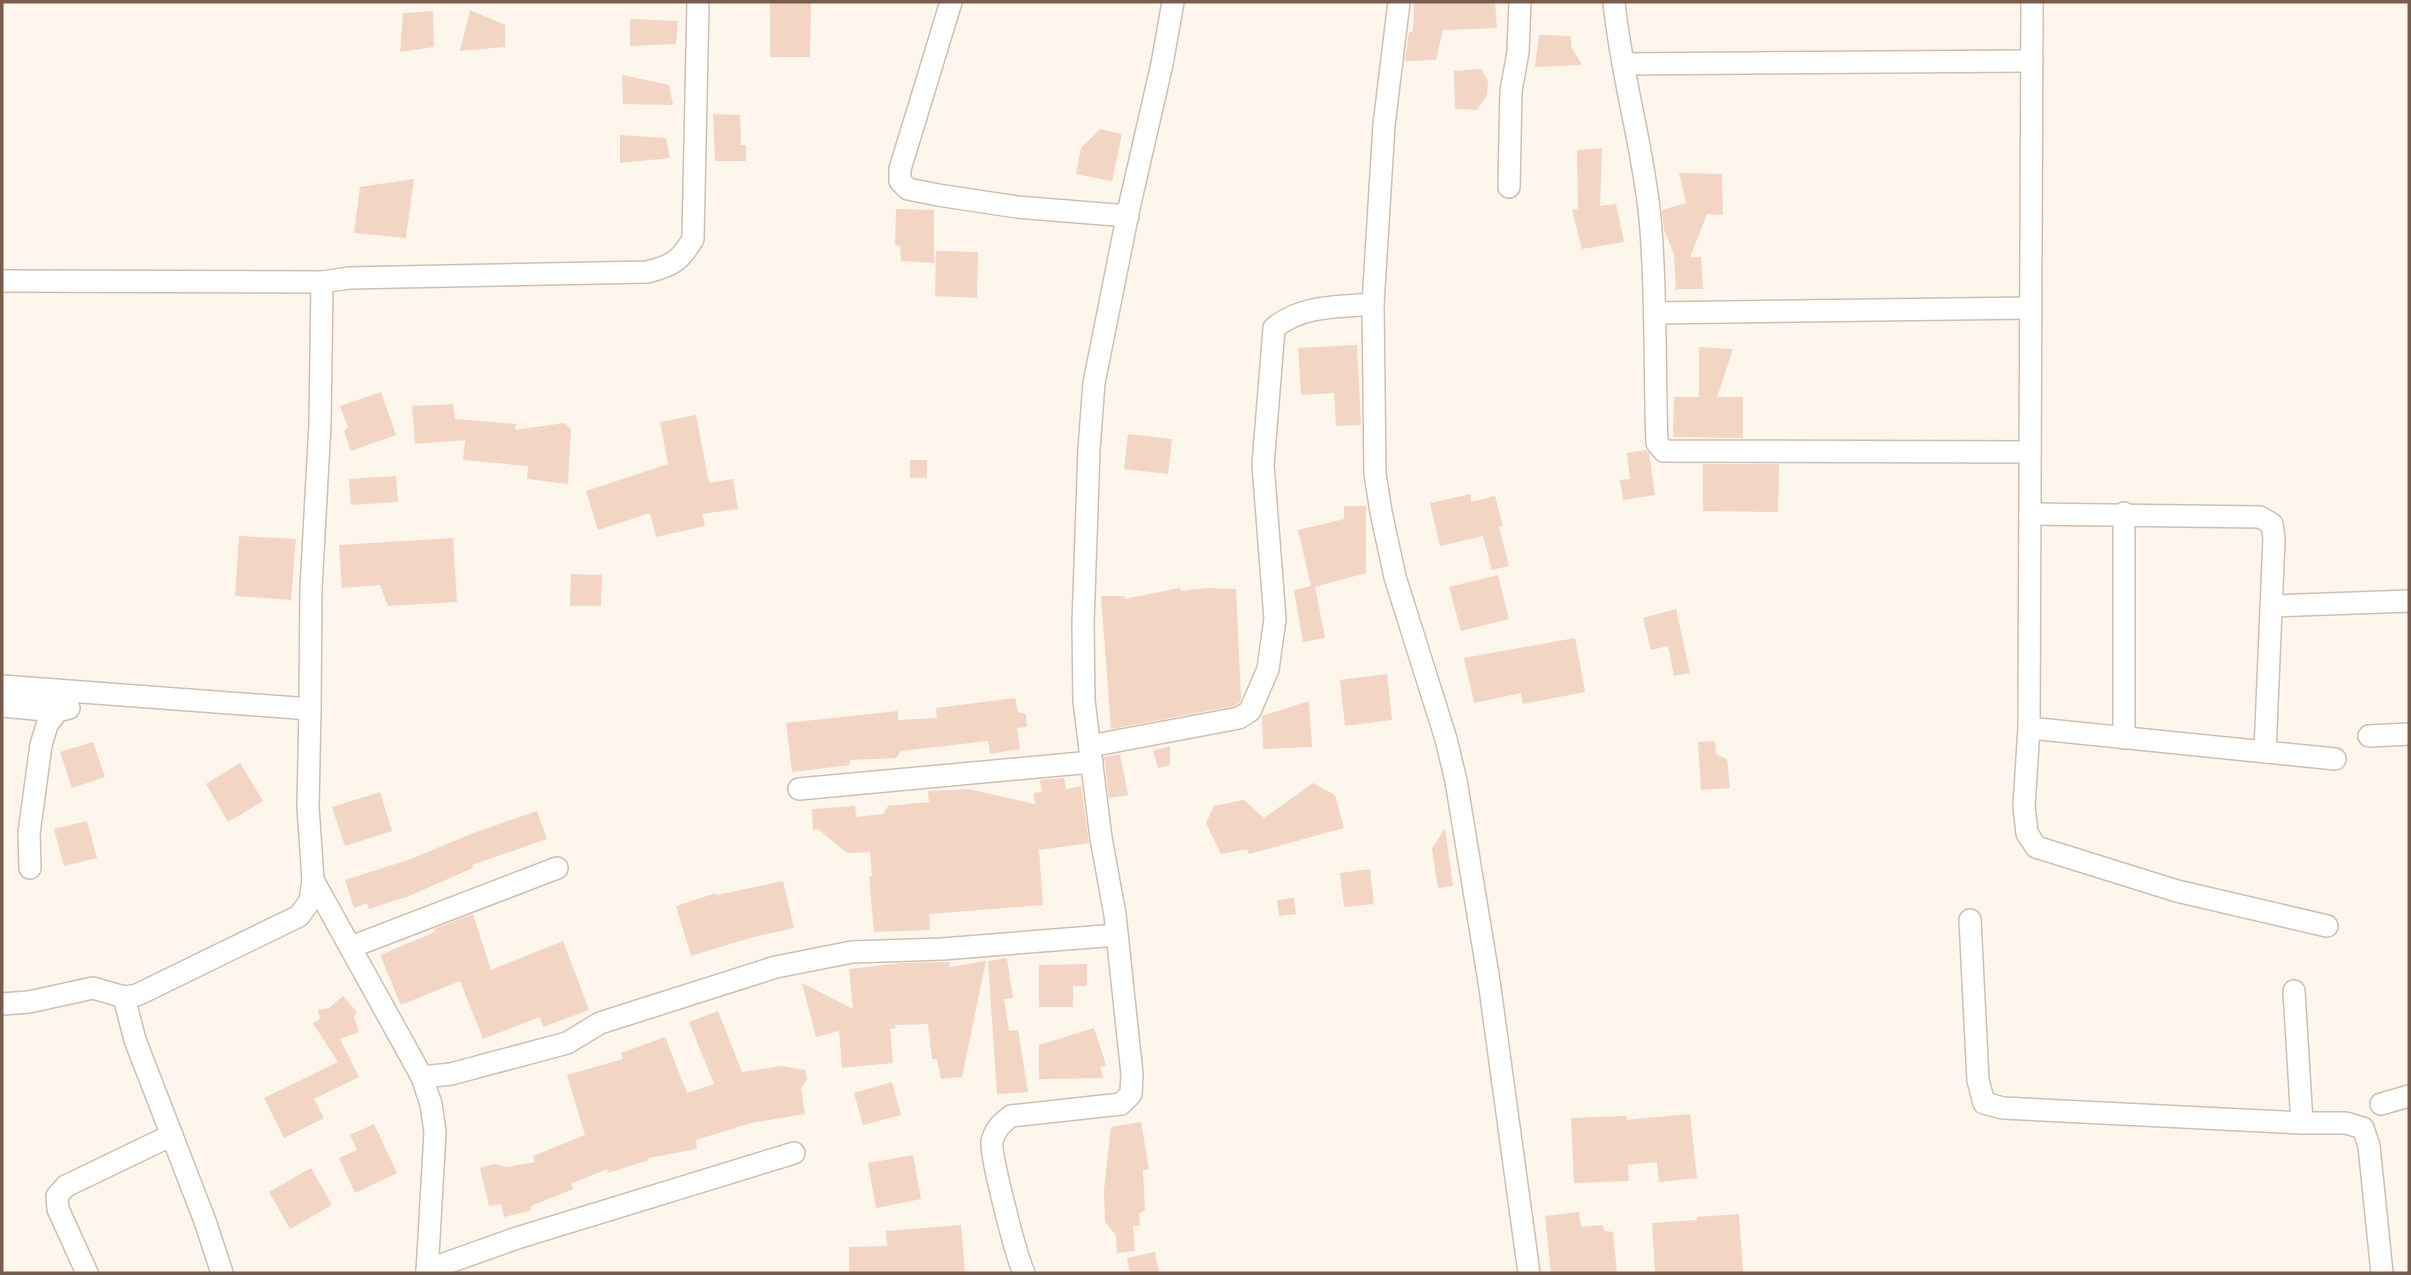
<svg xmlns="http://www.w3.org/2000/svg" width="2411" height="1275" viewBox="0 0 2411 1275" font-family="'Golos Text',sans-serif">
	<rect width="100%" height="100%" fill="#fdf6ec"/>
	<g fill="#f3d5c3">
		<polygon points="770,2 811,2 810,57 770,57"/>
		<polygon points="1414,2 1495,2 1497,28 1443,30 1436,60 1405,61 1409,32 1413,32"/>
		<polygon points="470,10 505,25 505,47 460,51"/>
		<polygon points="433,11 434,47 400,52 403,13"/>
		<polygon points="630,19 678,21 676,44 630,46"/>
		<polygon points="1539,35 1571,36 1571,46 1582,65 1535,67"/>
		<polygon points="1481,69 1488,81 1487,95 1477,110 1455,109 1454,71"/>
		<polygon points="622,75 669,85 673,105 623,104"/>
		<polygon points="713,114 740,115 741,145 746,145 746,161 715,161"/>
		<polygon points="1100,129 1122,134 1112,181 1076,174 1081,148"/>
		<polygon points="620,135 666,138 670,158 620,163"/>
		<polygon points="1602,148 1600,206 1616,204 1624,242 1582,249 1572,210 1578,209 1577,150"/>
		<polygon points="1679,173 1722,174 1723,215 1707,214 1690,257 1701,257 1703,289 1677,289 1676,293 1674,254 1664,230 1662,210 1686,203"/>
		<polygon points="414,179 406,238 354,233 360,187"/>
		<polygon points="896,209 934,210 934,263 901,261 900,246 895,245"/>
		<polygon points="936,251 978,252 977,298 935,296"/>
		<polygon points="1357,345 1361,425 1336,426 1334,393 1301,395 1298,348"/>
		<polygon points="1699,347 1733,349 1717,397 1743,397 1743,438 1673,437 1674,397 1699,397"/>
		<polygon points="381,392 396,435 351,451 344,431 348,427 340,406"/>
		<polygon points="453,404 455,419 516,424 515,430 564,423 571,429 568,484 527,479 528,466 463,460 465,440 415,444 412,406"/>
		<polygon points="696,415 709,483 733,479 738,509 702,514 705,526 656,537 650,513 598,530 586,491 668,464 660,422"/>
		<polygon points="1128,434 1172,439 1168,474 1124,469"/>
		<polygon points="1646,450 1649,454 1655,495 1623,500 1620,480 1630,479 1627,453"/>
		<rect x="910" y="460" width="17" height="18"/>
		<polygon points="1703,464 1779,464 1778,512 1703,511"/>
		<polygon points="396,476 398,502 351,505 349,479"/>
		<polygon points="1471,494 1471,502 1495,496 1503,526 1499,527 1509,566 1492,570 1483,536 1440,546 1430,503"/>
		<polygon points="1344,506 1366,506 1366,573 1315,587 1325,638 1303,642 1294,590 1311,586 1298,530 1344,519"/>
		<polygon points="239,536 296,539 291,600 235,596"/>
		<polygon points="453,538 457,602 388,606 380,585 342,588 339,545"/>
		<polygon points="571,574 602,575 601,606 570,606"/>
		<polygon points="1498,575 1509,619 1461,631 1449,587"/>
		<polygon points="1180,588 1181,591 1207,588 1236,589 1241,698 1240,702 1234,706 1111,729 1101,596 1125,596 1125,599"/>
		<polygon points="1676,609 1690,673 1674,676 1668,646 1651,650 1643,618"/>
		<polygon points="1575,638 1585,692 1523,704 1521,693 1474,703 1464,658"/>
		<polygon points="1387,674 1392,720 1345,726 1340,680"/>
		<polygon points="1015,698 1018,712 1026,714 1027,727 1017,728 1020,749 990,754 988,741 901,751 896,758 850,760 850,765 792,772 786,723 898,711 898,720 937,718 936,708"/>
		<polygon points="1309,701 1312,747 1263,749 1262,716"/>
		<polygon points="1715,741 1716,754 1727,759 1730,788 1701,790 1698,742"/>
		<polygon points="93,742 105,777 72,788 60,752"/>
		<polygon points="1170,746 1170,765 1158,768 1153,751"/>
		<polygon points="1120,754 1128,795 1109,798 1104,757"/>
		<polygon points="240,763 263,801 228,822 206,784"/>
		<polygon points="1064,778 1066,789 1081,786 1089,843 1039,850 1043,905 929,914 930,930 874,932 869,877 872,876 870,852 847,853 818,829 813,830 812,809 855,806 856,817 883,814 888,806 929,802 928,791 968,789 1035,804 1034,793 1042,792 1040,780"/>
		<polygon points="1313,783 1335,795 1344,828 1249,854 1247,849 1221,854 1206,823 1214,806 1244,800 1264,818"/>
		<polygon points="380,792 392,831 345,846 332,807"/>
		<polygon points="537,811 547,839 472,865 473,868 409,896 369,909 367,903 354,908 345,880 408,860 476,832"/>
		<polygon points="87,821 97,858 64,866 54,829"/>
		<polygon points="1445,828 1453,886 1438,888 1432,849"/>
		<polygon points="1370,869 1374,904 1344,907 1340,873"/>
		<polygon points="783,881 794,928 753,937 691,956 676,906 716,893 717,895"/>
		<polygon points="1294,898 1296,914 1279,916 1277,900"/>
		<polygon points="473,914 491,970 563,941 589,1010 543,1027 540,1017 483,1039 460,981 401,1005 380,955 435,932 434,929"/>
		<polygon points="1007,958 1013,998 1004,999 1009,1031 1018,1030 1028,1092 997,1094 988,961"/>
		<polygon points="986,961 962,1077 941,1079 937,1059 932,1059 928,1024 895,1025 896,1028 890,1029 893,1063 842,1068 839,1031 816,1037 802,983 853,1009 849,969 902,963 949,962 949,967"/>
		<polygon points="1087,964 1087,986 1073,986 1073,1007 1039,1007 1039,965"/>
		<polygon points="343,996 357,1012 354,1017 359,1032 340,1039 359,1077 314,1099 324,1118 284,1138 264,1098 338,1062 313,1023 320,1019 318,1010 329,1008"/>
		<polygon points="718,1011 742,1072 782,1066 805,1070 807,1079 801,1088 805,1114 751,1123 696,1140 697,1149 648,1158 649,1160 608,1173 607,1169 571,1184 573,1189 531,1206 530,1211 504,1217 501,1204 489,1206 480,1168 495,1164 506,1167 535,1162 533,1156 585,1135 567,1075 623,1059 621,1053 665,1037 687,1093 714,1084 689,1022"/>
		<polygon points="1094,1028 1106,1065 1100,1067 1103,1078 1039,1079 1039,1045"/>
		<polygon points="892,1082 901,1115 863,1125 854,1093"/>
		<polygon points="1690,1114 1697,1178 1659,1182 1657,1162 1628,1165 1629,1181 1574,1183 1571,1118 1626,1116 1627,1120"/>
		<polygon points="1141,1122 1149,1169 1143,1170 1145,1210 1139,1213 1140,1226 1133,1226 1135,1251 1117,1253 1116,1235 1105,1222 1104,1190 1111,1127"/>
		<polygon points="374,1124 397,1173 355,1193 339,1158 357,1150 350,1135"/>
		<polygon points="913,1155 921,1199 876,1208 868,1163"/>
		<polygon points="311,1168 332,1205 290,1229 269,1192"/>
		<polygon points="1579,1212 1581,1227 1602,1225 1605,1231 1613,1232 1617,1273 1551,1273 1545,1216"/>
		<polygon points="1739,1214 1743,1272 1655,1273 1652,1223 1697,1220 1697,1217"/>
		<polygon points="961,1225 965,1273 849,1273 849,1247 887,1246 886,1231"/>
		<polygon points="1155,1252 1159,1273 1130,1273 1127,1258"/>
	</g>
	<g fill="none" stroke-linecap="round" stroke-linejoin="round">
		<g stroke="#d1beb0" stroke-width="24">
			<g id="street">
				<polyline points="951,2 900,169 900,181 908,189 938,195 1017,207 1128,216"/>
				<polyline points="1399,2 1384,125 1373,304 1375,474 1381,512 1395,577 1446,739 1456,781 1489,981 1529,1273"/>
				<path d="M 1614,2 C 1621,75 1643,145 1650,218 C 1657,293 1654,368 1657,443 L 1664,451 L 2030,452"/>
				<polyline points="2032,2 2029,728 2024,806 2027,833 2036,847 2177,891 2327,926"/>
				<polyline points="1623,64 2032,61"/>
				<polyline points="1509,187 1511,91 1518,52 1520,2"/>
				<path d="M 2,281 L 322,282 L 349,278 L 647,272 C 672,266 680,261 693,239 L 698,2"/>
				<polyline points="1655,313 2031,308"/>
				<polyline points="2124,513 2124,738"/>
				<polyline points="2030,514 2260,517 2272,524 2274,539 2265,752"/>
				<polyline points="2271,606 2409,601"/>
				<polyline points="2,686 310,709"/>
				<polyline points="2,706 57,711 69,708"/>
				<polyline points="2029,728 2335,759"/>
				<polyline points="2369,736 2409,734"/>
				<path d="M 1090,746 L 1239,718 L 1250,711 L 1268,669 L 1275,619 L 1263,465 L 1274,328 C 1302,305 1338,307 1373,304"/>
				<polyline points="799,789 1092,762"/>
				<polyline points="30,868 29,833 41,745 47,725 57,711"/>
				<polyline points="313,880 422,1077 431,1104 435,1132 427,1273"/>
				<polyline points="1970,920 1978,1080 1984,1103 2003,1108 2302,1123 2346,1123 2363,1128 2369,1146 2382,1273"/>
				<polyline points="351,947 557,868"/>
				<polyline points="2294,991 2302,1123"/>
				<polyline points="124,997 135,1040 205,1221 222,1273"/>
				<polyline points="2,1004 29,1002 93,988 124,997 137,995 299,916 310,901 313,880 308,807 310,709 311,588 320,424 322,282"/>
				<polyline points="422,1077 451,1074 567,1043 600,1023 776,967 852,952 942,949 1117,935"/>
				<polyline points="2381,1104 2409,1096"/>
				<polyline points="427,1270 517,1238 794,1153"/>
				<polyline points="87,1273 58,1209 57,1196 66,1186 172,1135"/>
				<path d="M 1024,1273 C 1017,1259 990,1155 992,1142 C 994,1130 1002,1123 1011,1116 L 1121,1104 L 1131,1094 L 1132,1074 L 1115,915 L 1101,838 L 1084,701 L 1083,624 L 1089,449 L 1094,383 L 1129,208 L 1162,64 L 1173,2"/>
			</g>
		</g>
		<use href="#street" stroke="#fff" stroke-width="21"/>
	</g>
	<rect width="2411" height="1275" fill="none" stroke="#7a5c4d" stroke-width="7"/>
</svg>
